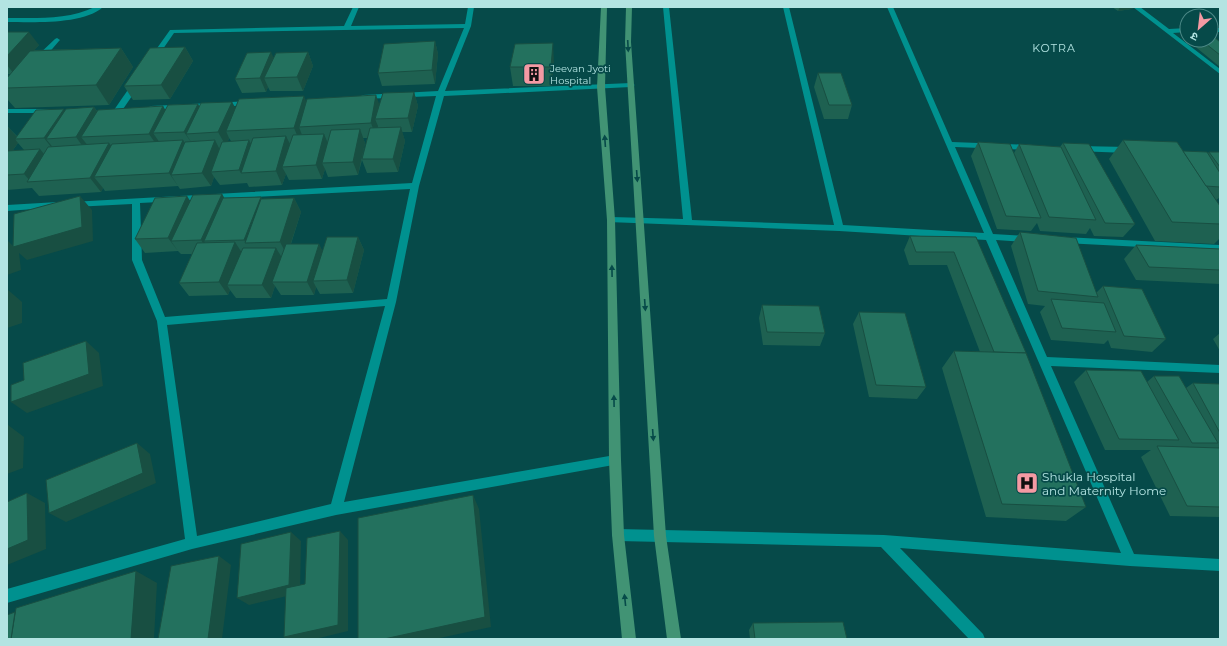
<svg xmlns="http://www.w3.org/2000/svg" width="1227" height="646" viewBox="0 0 1227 646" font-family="Montserrat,'Noto Sans Devanagari',sans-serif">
	<rect width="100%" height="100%" fill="#064a49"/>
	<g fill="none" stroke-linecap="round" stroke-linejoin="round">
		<g fill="#00918f" fill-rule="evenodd">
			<path d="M 95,7 L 103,7 C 83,25 33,22 7,22 L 7,18 C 37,18 67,20 95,7 Z"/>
			<path d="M 353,7 L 359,7 L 351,26 L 465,24 L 468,7 L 474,7 L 471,26 L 445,91 L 631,83 L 635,85 L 631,87 L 444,96 L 419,186 L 396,302 L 344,502 L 615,455 L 619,456 L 621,460 L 619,464 L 336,515 L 192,549 L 7,603 L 7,589 L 185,539 L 157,321 L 132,260 L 132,204 L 74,207 L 71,206 L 70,204 L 71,202 L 412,183 L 436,96 L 363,99 L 359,97 L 363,95 L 438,91 L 464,28 L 174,33 L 156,59 L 152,59 L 150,58 L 170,30 L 344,26 ZM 410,189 L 387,299 L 165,317 L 142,260 L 140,203 ZM 385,306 L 331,504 L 197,536 L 167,325 Z"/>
			<polygon points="663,7 669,7 692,220 834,225 783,7 789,7 843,225 984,233 887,7 893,7 952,142 1033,145 1034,147 1030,150 955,147 993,234 1028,236 1033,239 1028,242 996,240 1047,357 1220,365 1220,373 1051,366 1134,554 1220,559 1220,571 1130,566 900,548 983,634 985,639 969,639 881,547 618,541 614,539 612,535 614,531 618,529 884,535 1121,553 986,240 839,231 608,222 607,220 611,217 683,219"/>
			<polygon points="1133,7 1140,7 1169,29 1187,28 1187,32 1173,33 1220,69 1220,74"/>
			<rect x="1211" y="28" width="9" height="4"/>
			<polygon points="57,38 60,40 59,41 41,62 35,62 35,58 55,39"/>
			<polygon points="134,81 137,81 141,83 121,112 115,112 114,110"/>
			<polygon points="251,101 255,103 254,105 151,110 147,108 151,106"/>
			<polygon points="7,109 49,109 53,111 49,113 7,113"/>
			<polygon points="1078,146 1128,147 1132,150 1128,153 1075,151 1075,147"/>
			<polygon points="58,202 61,203 62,205 61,207 7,211 7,205"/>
			<polygon points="1064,237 1220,245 1220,251 1064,243 1059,240"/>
		</g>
		<g fill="#419374" fill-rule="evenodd">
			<polygon points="601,7 607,7 605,87 615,220 621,460 624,535 636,639 622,639 612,535 609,460 607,220 597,87"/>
			<polygon points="626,7 632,7 631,42 666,536 681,639 667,639 654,536 625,42"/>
		</g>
	</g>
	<g fill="#1e6151" fill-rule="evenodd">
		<polygon points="1112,7 1133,7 1132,9 1118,11"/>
		<polygon points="7,32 39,45 34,50 121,48 133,67 109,105 15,108 7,99 7,78 11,74 7,74"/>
		<polygon points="1195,40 1211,40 1220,42 1220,67 1192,44"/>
		<polygon points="435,41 438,54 435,84 382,86 378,73"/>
		<polygon points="185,47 193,61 170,99 133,100 124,86"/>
		<polygon points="308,52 313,66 303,91 270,91 268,87 266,92 242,93 235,79 273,58"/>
		<polygon points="554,62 552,86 513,86 510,67"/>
		<polygon points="818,73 852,105 848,119 824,119 814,87"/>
		<path d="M 414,92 L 418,106 L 412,132 L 402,132 L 405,141 L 398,172 L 367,173 L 362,160 L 358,175 L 328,177 L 325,169 L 322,179 L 289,180 L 286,174 L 282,185 L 249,187 L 247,183 L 220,185 L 214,177 L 211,186 L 180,189 L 178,186 L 105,191 L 103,188 L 101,192 L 39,196 L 32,188 L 7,190 L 7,127 L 8,127 L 17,136 L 65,110 L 94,107 L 97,111 L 163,106 L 165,110 L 198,104 L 199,107 L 232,102 L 235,108 L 306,102 L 379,105 ZM 229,138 L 231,141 L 228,141 ZM 363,138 L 368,138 L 362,159 L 365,143 ZM 18,143 L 24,150 L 13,150 Z"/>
		<polygon points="1123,140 1183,151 1207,154 1209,152 1220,152 1220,198 1219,198 1216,200 1219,205 1220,204 1220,238 1214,244 1155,241 1109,159"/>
		<polygon points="978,142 1014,153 1019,144 1060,147 1063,143 1135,224 1123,237 1094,236 1090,228 1086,234 1040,231 1037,223 1031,231 997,229 971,156"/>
		<polygon points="222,194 224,198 261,197 262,199 294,198 301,212 291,244 319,244 322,251 358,237 364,250 353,293 320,294 316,287 314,295 281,295 275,286 271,298 236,298 230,290 228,295 189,296 179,283 192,254 181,254 178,251 145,253 135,239 190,201"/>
		<polygon points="1020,232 1096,293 1103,286 1166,339 1152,352 1111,348 1108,340 1104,344 1051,340 1040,312 1045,306 1028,304 1011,246"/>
		<polygon points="910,236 976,237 1086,507 1066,521 986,517 942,368 954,351 980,352 947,265 909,265 904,250"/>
		<polygon points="1136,245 1220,249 1220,284 1136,280 1124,259"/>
		<polygon points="762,305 825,333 820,346 763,345 759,318"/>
		<polygon points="859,312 926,387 917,399 869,397 853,324"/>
		<polygon points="1220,333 1220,351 1213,339"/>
		<polygon points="1086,370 1147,382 1154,376 1186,388 1193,383 1220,384 1220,517 1170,516 1141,457 1151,450 1105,450 1074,382"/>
		<polygon points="753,623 847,639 750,639 749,630"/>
	</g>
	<g fill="#184f42">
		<polygon points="1120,7 1133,7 1132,9 1118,11"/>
		<polygon points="29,32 39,45 14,74 7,65 7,56"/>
		<polygon points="435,41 438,54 435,84 432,70"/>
		<polygon points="553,43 554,62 552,86 551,67"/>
		<polygon points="185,47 193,61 170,99 161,85"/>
		<polygon points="121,48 133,67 109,105 96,85"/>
		<polygon points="271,52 277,65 264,78 268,87 266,92 260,78"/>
		<polygon points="308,52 313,66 303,91 297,77"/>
		<polygon points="414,92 418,106 412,132 408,118"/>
		<polygon points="376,95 381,109 375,119 378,126 376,137 371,123"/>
		<polygon points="304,96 310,110 299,127 302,135 300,142 294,128"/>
		<polygon points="232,102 239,115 226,131 229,138 226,146 218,132"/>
		<polygon points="198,104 205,117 186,134 193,145 184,132"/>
		<polygon points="163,106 171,120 153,133 160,143 158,147 149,134"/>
		<polygon points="94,107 104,121 81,137 89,147 86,151 76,137"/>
		<polygon points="64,109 74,123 46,139 56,151 55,152 44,138"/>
		<polygon points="8,127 19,139 15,139 18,143 7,158 7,128"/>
		<polygon points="401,127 405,141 398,172 393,159"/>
		<polygon points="360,129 365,143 358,175 353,162"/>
		<polygon points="324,134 330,148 322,163 325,169 322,179 316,165"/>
		<polygon points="286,136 293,150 282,167 286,174 282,185 276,171"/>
		<polygon points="183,140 192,154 171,175 178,186 169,173"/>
		<polygon points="215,140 222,154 211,172 214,177 211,186 202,173"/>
		<polygon points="249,140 256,154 241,173 239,170"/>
		<polygon points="109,143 119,156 94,177 103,188 101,192 90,178"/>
		<polygon points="40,149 51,163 31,182 24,174"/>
		<polygon points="222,194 230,208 204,241 211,252 210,254 201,240"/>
		<polygon points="80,196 92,210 93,241 27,260 19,253 21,270 7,275 7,240 14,247"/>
		<polygon points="187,196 196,210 171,241 178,251 168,238"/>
		<polygon points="261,197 269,210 246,243 244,240"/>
		<polygon points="294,198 301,212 287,255 280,242"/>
		<polygon points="358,237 364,250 353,293 347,280"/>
		<polygon points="235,242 244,256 227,285 230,290 228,295 219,282"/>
		<polygon points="319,244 326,257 313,281 316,287 314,295 307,282"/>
		<polygon points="276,248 284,261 272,282 275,286 271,298 262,285"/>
		<polygon points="7,289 22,302 22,323 7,328"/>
		<polygon points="86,341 99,353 103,386 27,413 11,402"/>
		<polygon points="8,425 24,437 23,468 7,474 7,440"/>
		<polygon points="137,443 150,454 156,483 66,522 49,513"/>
		<polygon points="27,493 45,503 46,549 7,565 7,549"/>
		<polygon points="473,495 479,509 491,627 435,639 384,639"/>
		<polygon points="340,531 348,540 348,631 315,639 286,639 284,637"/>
		<polygon points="291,532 301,541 300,593 249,605 237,598"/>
		<polygon points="219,556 231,565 222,639 208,639"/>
		<polygon points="136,571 157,583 154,639 131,639"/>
	</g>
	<g fill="#23715e" stroke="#184f42">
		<polygon points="7,32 29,32 7,56"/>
		<polygon points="1212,35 1220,42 1220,55 1201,40 1211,40 1211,36"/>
		<polygon points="435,41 432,70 378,73 384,44"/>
		<polygon points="553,43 551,67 510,67 515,44"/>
		<polygon points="185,47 161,85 124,86 150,48"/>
		<polygon points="121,48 96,85 7,88 7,78 30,51"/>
		<polygon points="271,52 260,78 235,79 247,53"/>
		<polygon points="308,52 297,77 264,78 276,53"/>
		<polygon points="818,73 841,73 852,105 829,105"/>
		<polygon points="414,92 408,118 375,119 383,93"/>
		<polygon points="376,95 371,123 299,127 307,99"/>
		<polygon points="304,96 294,128 226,131 239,99"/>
		<polygon points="232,102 218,132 186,134 201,103"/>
		<polygon points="198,104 184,132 153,133 168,105"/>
		<polygon points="163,106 149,134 81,137 98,110"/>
		<polygon points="94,107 76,137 46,139 66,109"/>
		<polygon points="64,109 44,138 15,139 36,110"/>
		<polygon points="401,127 393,159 362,159 370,128"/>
		<polygon points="360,129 353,162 322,163 331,130"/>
		<polygon points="324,134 316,165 282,167 293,135"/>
		<polygon points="286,136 276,171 241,173 253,138"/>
		<polygon points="183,140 169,173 94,177 112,144"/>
		<polygon points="215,140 202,173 171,175 185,142"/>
		<polygon points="249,140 239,170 211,172 222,142"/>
		<polygon points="1123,140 1177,142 1220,206 1220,224 1172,222"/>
		<polygon points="978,142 1010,144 1041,218 1006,216"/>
		<polygon points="109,143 90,178 27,182 48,147"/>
		<polygon points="1063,143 1089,144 1135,224 1105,223"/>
		<polygon points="1019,144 1061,147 1096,220 1049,217"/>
		<polygon points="40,149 24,174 7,175 7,151"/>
		<polygon points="1183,151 1207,152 1220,173 1220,187 1206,186"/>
		<polygon points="1209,152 1220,152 1220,167"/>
		<polygon points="222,194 201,240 171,241 193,195"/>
		<polygon points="80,196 82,227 13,247 14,214"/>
		<polygon points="187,196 168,238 135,239 155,198"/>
		<polygon points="261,197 244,240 204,241 223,198"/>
		<polygon points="294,198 280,242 245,243 261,199"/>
		<polygon points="1020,232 1076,238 1098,297 1038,291"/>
		<polygon points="910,236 976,237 1027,355 1026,353 994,352 954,252 916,252"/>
		<polygon points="327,237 358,237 347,280 313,281"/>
		<polygon points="235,242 219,282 179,283 197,243"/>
		<polygon points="286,244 319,244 307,282 272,282"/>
		<polygon points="1136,245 1220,249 1220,270 1149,267"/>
		<polygon points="243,248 276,248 262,285 227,285"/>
		<polygon points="1103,286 1142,289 1166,339 1124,336"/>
		<polygon points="1051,299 1104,303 1116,332 1062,328"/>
		<polygon points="762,305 819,306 825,333 767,332"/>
		<polygon points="859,312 905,313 926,387 876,385"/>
		<polygon points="86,341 89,374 11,402 11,385 24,380 23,363"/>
		<polygon points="954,351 1026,353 1086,507 1002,504"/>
		<polygon points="1086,370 1141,371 1179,440 1119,439"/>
		<polygon points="1154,376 1179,376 1218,443 1192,443"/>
		<polygon points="1193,383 1220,384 1220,433"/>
		<polygon points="8,425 7,440 7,426"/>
		<polygon points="137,443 143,473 49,513 46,480"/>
		<polygon points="1157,446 1220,448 1220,507 1187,506"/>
		<polygon points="27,493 28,540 7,549 7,502"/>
		<polygon points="473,495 485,617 384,639 358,639 358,518"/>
		<polygon points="340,531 338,625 284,637 286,588 305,584 307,538"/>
		<polygon points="291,532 289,585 237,598 241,544"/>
		<polygon points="219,556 208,639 158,639 171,566"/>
		<polygon points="136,571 131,639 11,639 16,608"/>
		<polygon points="15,612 11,639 7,639 7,615"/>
		<polygon points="843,622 847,639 755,639 753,623"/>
	</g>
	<defs><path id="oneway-solid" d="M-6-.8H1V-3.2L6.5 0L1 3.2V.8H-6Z"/></defs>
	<g fill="#064a49">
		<use href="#oneway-solid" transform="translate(628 46) rotate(87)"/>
		<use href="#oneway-solid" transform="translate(605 141) rotate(-94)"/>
		<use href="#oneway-solid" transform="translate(637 176) rotate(86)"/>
		<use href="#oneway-solid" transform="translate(612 271) rotate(-91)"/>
		<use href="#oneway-solid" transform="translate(645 305) rotate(86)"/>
		<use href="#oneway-solid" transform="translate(614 401) rotate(-91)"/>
		<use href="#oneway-solid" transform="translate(653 435) rotate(86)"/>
		<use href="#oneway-solid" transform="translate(625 600) rotate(-96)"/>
	</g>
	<defs>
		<g id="building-square" transform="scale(1.15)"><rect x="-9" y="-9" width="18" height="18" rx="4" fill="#f49aa3" stroke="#064a49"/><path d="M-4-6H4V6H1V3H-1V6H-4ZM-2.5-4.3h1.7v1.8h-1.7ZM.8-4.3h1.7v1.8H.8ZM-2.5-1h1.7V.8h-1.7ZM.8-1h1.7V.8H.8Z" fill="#111"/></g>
		<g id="hospital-square" transform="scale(1.15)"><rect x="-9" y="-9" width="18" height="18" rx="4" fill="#f49aa3" stroke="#064a49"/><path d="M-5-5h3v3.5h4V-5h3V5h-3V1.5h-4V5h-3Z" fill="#111"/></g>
	</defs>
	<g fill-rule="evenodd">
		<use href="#building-square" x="534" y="74"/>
		<use href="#hospital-square" x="1027" y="483"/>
	</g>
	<g text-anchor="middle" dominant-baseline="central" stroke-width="3.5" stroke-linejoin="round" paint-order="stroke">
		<g font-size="10" fill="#b3e4e2" stroke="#064a49" text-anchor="start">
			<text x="550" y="68">Jeevan Jyoti<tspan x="550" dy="12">Hospital</tspan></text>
		</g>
		<g font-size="11" letter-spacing="1" fill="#b3e4e2" stroke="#064a49">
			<text x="1054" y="48">KOTRA</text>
		</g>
		<g font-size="12" fill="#b3e4e2" stroke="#064a49" text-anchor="start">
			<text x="1042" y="476">Shukla Hospital<tspan x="1042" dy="14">and Maternity Home</tspan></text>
		</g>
	</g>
	<rect width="1227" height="646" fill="none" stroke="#b3e4e2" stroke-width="16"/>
	<g transform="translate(1199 28) rotate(208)"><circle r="19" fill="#064a49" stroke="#4b8886"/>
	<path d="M0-3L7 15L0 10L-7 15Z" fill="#f49aa3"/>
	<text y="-6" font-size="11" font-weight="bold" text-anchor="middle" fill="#b3e4e2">उ</text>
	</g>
</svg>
